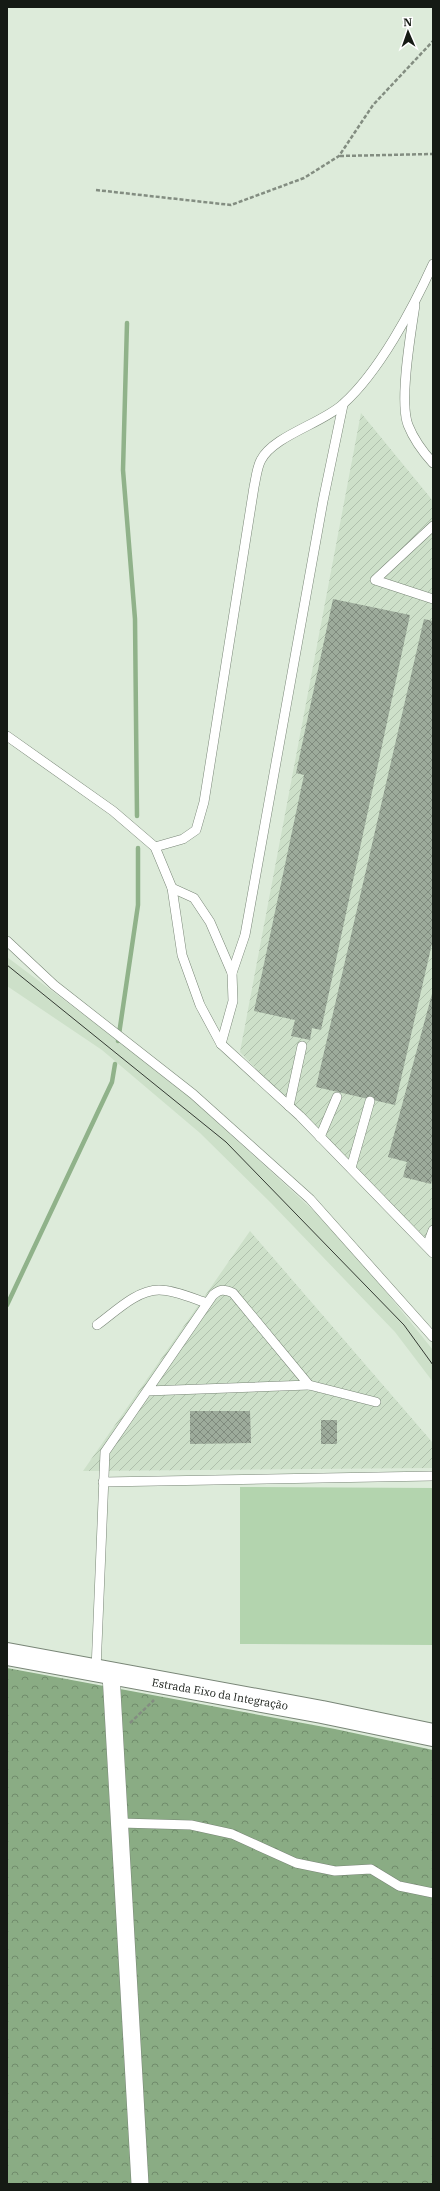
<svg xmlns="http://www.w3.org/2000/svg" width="440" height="2191" viewBox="0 0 440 2191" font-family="'IBM Plex Serif',serif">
	<defs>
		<pattern id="industrial-furrows" width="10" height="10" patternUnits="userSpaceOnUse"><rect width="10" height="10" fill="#cde0c9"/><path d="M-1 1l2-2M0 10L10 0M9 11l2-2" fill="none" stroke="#afc0ac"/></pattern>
		<pattern id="forest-crowns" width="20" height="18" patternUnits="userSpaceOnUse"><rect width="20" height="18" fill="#8aac84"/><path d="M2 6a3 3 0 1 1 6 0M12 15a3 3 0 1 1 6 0" fill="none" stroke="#708b6b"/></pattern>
		<pattern id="building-cross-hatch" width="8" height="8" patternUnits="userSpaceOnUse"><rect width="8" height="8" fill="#9dab9b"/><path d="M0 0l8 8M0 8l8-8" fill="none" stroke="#7f8a7d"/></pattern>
	</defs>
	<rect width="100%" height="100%" fill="#ddebda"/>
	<polygon fill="#cde0c9" points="7,957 153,1067 194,1101 317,1214 378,1282 433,1350 433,1382 395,1332 271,1203 200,1133 102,1050 7,986"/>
	<g fill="url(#industrial-furrows)">
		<polygon points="361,413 433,501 433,1257 240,1052"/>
		<polygon points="250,1231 433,1443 433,1468 83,1471"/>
	</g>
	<polygon fill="url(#forest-crowns)" points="7,1668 335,1729 433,1750 433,2184 7,2184"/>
	<polygon fill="#b3d4ae" points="240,1487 433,1488 433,1645 240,1644"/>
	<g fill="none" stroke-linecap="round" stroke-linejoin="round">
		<g stroke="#90b28a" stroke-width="4.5">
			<polyline points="127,323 123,470 135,619 137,816"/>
			<polyline points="118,1041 138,905 138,848"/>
			<polyline points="7,1305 112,1082 115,1064"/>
		</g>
	</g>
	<g fill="url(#building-cross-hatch)">
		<polygon points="333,599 410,615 321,1030 312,1028 310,1040 291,1036 295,1020 254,1011 304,775 296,773"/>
		<polygon points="424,619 433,621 433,939 395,1105 316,1087"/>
		<polygon points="433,990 433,1177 431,1184 403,1177 407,1162 388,1157"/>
		<polygon points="190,1411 250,1411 251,1443 190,1444"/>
		<rect x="321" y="1420" width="16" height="24"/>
	</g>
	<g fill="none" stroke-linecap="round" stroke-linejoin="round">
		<g stroke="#798677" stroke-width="10">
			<g id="lane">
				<path d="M 415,305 C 411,332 399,401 408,425 C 414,440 422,451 433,463"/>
				<polyline points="433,526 375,580 433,599"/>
				<polyline points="7,736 113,811 155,847 172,888 182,955 200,1005 221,1044 300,1116 433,1253"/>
				<path d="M 155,847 L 183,839 L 196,830 L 204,802 L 254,487 C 256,478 257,467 261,460 C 273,436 323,423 343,404 C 379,372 413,308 433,264"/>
				<polyline points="172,888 194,898 210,922 232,973 233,1001 221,1044"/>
				<polyline points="7,941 54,985 193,1094 310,1199 433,1337"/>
				<polyline points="232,973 245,935 323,501 343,405"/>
				<polyline points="289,1106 302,1046"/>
				<polyline points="320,1137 337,1097"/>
				<polyline points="351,1168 370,1101"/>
				<polyline points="427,1246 433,1230"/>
				<path d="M 97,1325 C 114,1313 136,1290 159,1290 C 174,1290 192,1298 207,1303"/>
				<polyline points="309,1385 376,1402"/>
				<polyline points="103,1482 433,1476"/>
				<path d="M 96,1670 L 105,1452 L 213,1295 C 220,1289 224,1289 233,1293 L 309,1385 L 147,1391"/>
				<polyline points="121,1823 191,1825 232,1834 296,1863 335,1871 371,1869 399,1886 433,1893"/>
			</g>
		</g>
		<g stroke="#798677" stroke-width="18">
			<polyline id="street" points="111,1674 140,2184"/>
		</g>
		<g stroke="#798677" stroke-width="24">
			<polyline id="secondary" points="7,1654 322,1712 433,1735"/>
		</g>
		<g stroke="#838d81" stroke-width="2.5" stroke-dasharray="4 2" stroke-linecap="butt">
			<polyline points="340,156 433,154"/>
			<polyline points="96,190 231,205 304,178 339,156 373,105 433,41"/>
			<polyline points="130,1723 154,1700"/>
		</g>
		<use href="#lane" stroke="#fff" stroke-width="9"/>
		<use href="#street" stroke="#fff" stroke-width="17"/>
		<use href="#secondary" stroke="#fff" stroke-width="22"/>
		<polyline stroke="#343a33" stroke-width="1" points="7,965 226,1142 404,1325 433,1365"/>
	</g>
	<g text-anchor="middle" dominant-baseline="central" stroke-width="3.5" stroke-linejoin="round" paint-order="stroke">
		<g font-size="11" fill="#151a14" stroke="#fff">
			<text transform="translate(220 1694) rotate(10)">Estrada Eixo da Integração</text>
		</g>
	</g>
	<rect width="440" height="2191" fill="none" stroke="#151a14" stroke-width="16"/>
	<g transform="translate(408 32) rotate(358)" stroke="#ffffff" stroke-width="3" paint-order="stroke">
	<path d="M0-3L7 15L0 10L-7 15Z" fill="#151a14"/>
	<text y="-6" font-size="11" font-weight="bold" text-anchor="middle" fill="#151a14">N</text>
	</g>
</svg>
